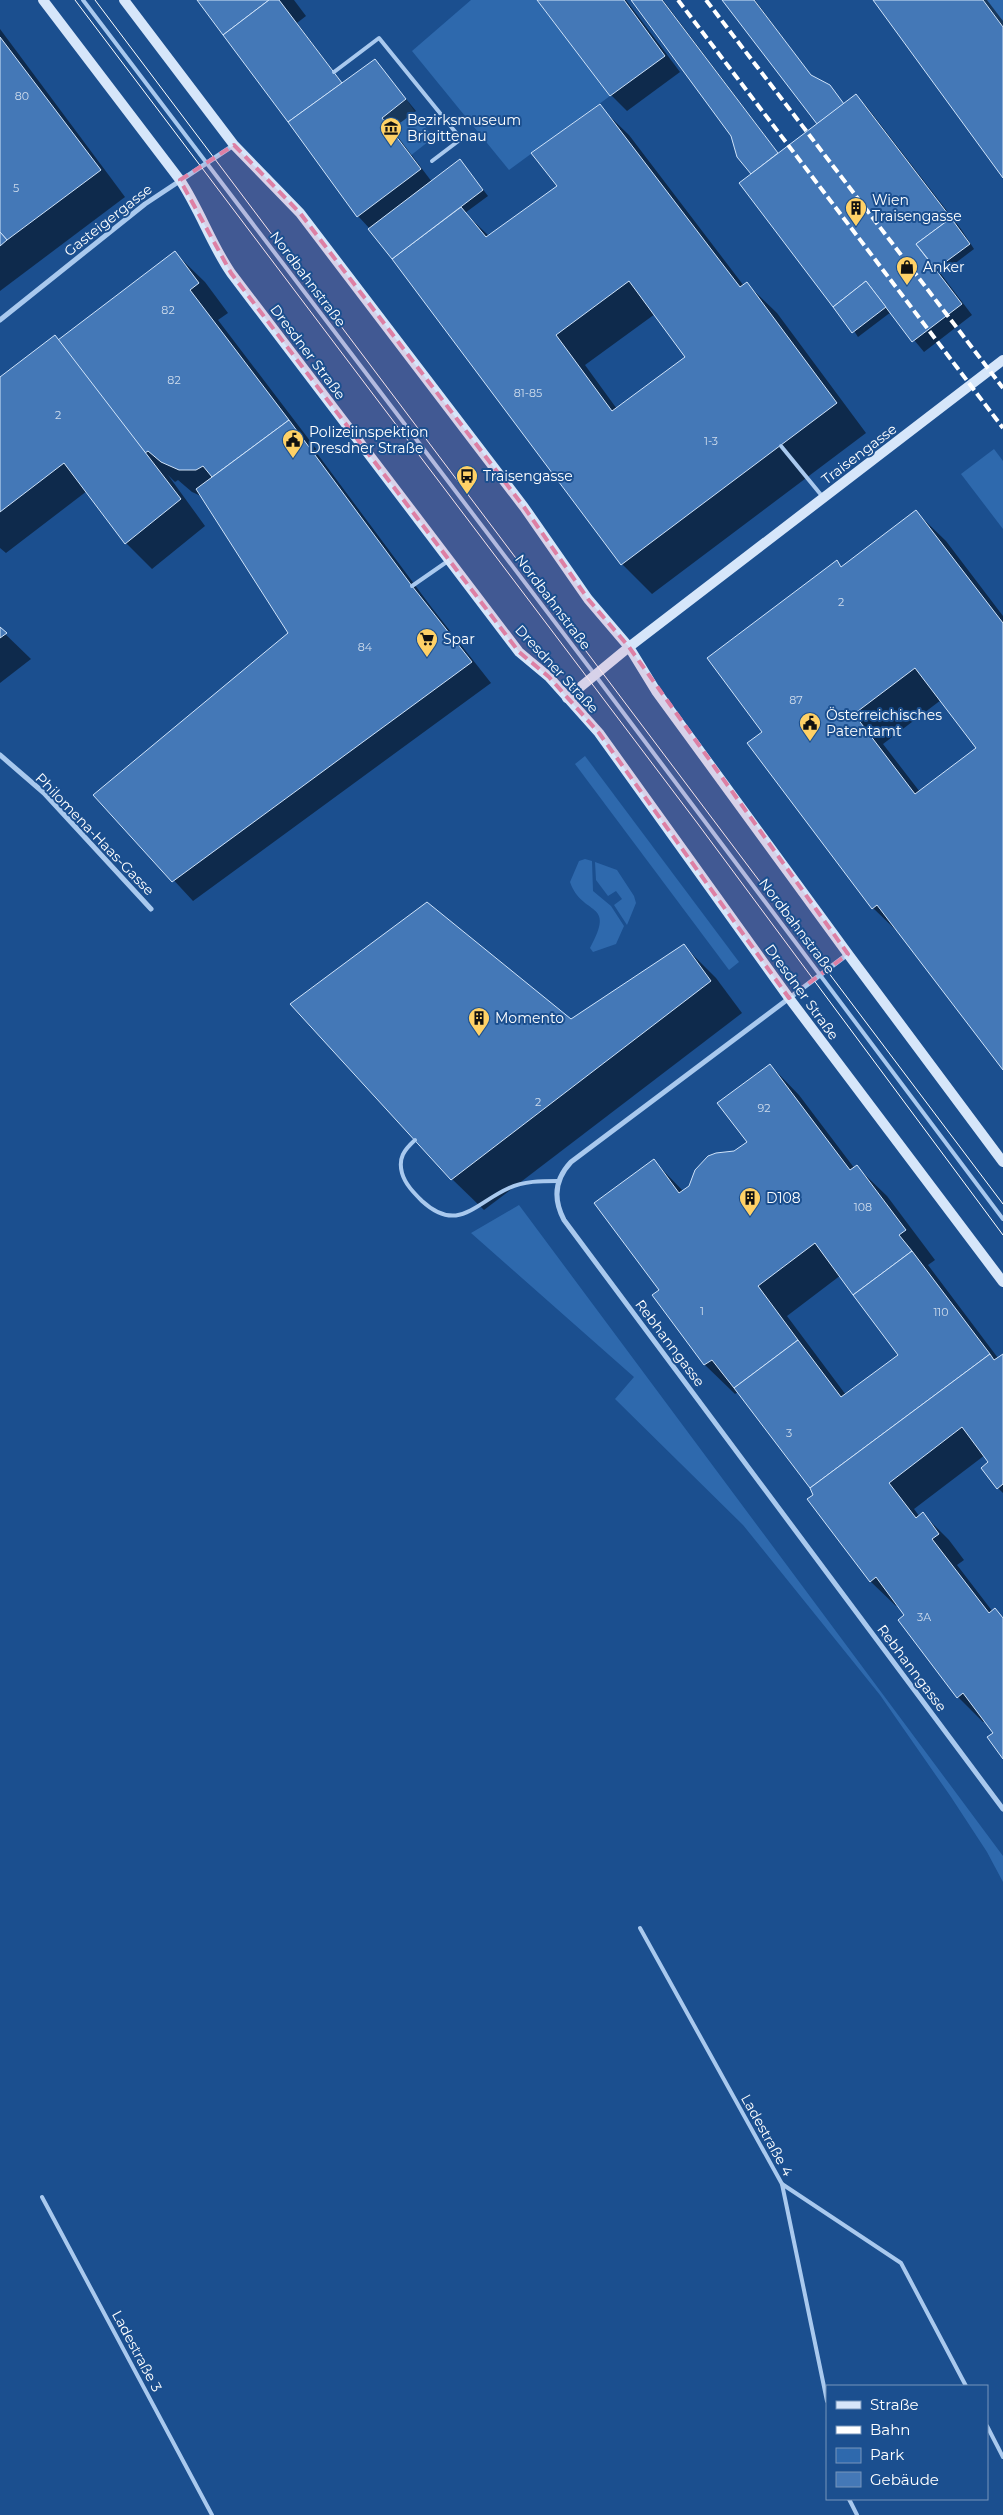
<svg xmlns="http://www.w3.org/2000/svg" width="1003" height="2515" viewBox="0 0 1003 2515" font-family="Montserrat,sans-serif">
	<rect width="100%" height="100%" fill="#1b4f8f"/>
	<g fill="#2e69ad">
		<polygon points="471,0 537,0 610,96 509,170 412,51"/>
		<polygon points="983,0 1003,0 1003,27"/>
		<polygon points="406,99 433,138 410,156 382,118"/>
		<polygon points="994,449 1003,461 1003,529 961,474"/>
		<polygon points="585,756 739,962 729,970 575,764"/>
		<path d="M 585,859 L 592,861 L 593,891 L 611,906 L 624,926 L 616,944 L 593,952 L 590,948 C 617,900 582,917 570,882 L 579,861 Z"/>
		<polygon points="595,862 617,870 634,896 636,903 627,925 614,905 622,899 616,891 608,896 596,880"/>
		<polygon points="519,1205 1003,1856 1003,1882 987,1852 951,1797 880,1695 743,1525 615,1399 634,1377 471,1233"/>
	</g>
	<g fill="#0007" fill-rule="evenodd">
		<path d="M 198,0 L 294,0 L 306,16 L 297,23 L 343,84 L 375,61 L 416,111 L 392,129 L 432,182 L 460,160 L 465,166 L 488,196 L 465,213 L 489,236 L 559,186 L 599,106 L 629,135 L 744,286 L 747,284 L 777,313 L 866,433 L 652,594 L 622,564 L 370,229 L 358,216 ZM 655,314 L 687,357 L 617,409 L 585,365 Z"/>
		<polygon points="539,0 626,0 680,72 627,111 611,95"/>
		<polygon points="632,0 663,0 779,154 818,124 724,0 755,0 812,77 844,105 856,96 867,107 961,229 974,249 941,274 972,315 924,352 891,312 858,337 752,174 732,135"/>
		<polygon points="874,0 987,0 1003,21 1003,175"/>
		<polygon points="0,29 125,197 0,291"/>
		<polygon points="175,253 205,282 228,313 218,320 317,450 316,452 432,608 491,683 193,901 95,795 289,633 201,496 192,492 178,480 175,482 168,475 205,526 152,569 126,543 87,491 6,553 0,548 0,378 59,341"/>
		<path d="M 916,512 L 946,541 L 1003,616 L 1003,1068 L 903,937 L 873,908 L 764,732 L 836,562 L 842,568 ZM 941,700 L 978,748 L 920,792 L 883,744 Z"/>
		<polygon points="0,629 31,659 0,683"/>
		<polygon points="684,946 716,978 742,1013 484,1210 452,1179"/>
		<path d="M 770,1065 L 799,1095 L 855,1169 L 857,1167 L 887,1196 L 935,1260 L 928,1265 L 998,1358 L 1003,1356 L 1003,1493 L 998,1488 L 990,1462 L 985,1455 L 914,1509 L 920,1517 L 923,1514 L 949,1540 L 964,1560 L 957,1565 L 993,1612 L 995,1610 L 1003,1618 L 1003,1757 L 995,1733 L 986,1721 L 983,1722 L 958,1697 L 899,1605 L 896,1606 L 870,1581 L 811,1487 L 738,1392 L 735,1394 L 705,1365 L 654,1295 L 660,1290 L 654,1161 L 684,1192 L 748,1142 ZM 841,1275 L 899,1355 L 846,1395 L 787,1316 Z"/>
	</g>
	<g fill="#4478b7" stroke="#cfe3fa" fill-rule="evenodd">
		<polygon points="197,0 269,0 223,35"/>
		<polygon points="269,0 279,0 342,83 288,122 223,35"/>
		<polygon points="537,0 624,0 665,56 610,96"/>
		<polygon points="631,0 662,0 778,153 751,174 737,157 731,136"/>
		<polygon points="722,0 754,0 811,75 830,85 844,104 817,124"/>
		<polygon points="873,0 983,0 1003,27 1003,178"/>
		<polygon points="0,37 101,170 7,240 0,232"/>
		<polygon points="375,59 406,99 382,118 421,169 357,217 288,122"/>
		<polygon points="856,94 951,218 916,244 962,304 912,342 866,281 833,307 739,183"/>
		<path d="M 600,104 L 740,287 L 747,282 L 837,403 L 621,565 L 392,259 L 461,207 L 486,237 L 557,186 L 531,153 ZM 629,281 L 685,357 L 612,411 L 556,335 Z"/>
		<polygon points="460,159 483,190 392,259 368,229"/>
		<polygon points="951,218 970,244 936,269 916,244"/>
		<polygon points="0,232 7,240 0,246"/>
		<polygon points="175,251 199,283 190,290 289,420 212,477 203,466 196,470 179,470 161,462 148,451 145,453 58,340"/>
		<polygon points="866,281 886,307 852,333 833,307"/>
		<polygon points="55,335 181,499 125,544 64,463 0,512 0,377"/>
		<polygon points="289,420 412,586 472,662 172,882 93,795 288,633 196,489"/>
		<path d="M 916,510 L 1003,623 L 1003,1070 L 877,905 L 872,909 L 747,743 L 762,732 L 707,658 L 837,560 L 841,567 ZM 915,668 L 976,748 L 915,794 L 854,714 Z"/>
		<polygon points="0,627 7,633 0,638"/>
		<polygon points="427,902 571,1019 684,944 711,981 451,1180 290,1004"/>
		<polygon points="770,1064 850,1170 857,1165 906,1230 899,1235 912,1251 853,1295 815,1243 758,1286 798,1340 734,1388 712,1360 704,1365 652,1295 659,1290 594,1203 654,1159 679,1193 689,1186 695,1170 708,1156 716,1153 734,1151 747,1142 717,1103"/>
		<polygon points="912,1251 990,1354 810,1488 734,1388 798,1340 841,1397 898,1355 853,1295"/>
		<polygon points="990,1354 994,1360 1003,1354 1003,1484 997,1489 981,1468 988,1462 962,1427 889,1483 916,1518 923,1512 939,1534 932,1539 989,1613 995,1608 1003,1618 1003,1759 987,1737 993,1733 963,1693 957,1698 898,1620 904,1615 876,1577 870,1582 807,1499 813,1495 810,1488"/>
	</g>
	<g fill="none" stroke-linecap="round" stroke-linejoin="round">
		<g stroke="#a9c9ee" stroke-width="4">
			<polyline points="83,0 595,675 1003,1219"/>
			<polyline points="334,72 379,38 461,139 432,161"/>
			<polyline points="781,446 822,496"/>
			<polyline points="412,586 448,561"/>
			<path d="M 415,1140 C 404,1150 398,1158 402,1173 C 405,1184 414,1193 422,1201 C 458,1234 475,1203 509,1188 C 524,1181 541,1181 558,1181"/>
			<polyline points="640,1928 782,2184 827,2401"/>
			<polyline points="782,2184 901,2263 966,2386"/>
			<polyline points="42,2197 212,2515"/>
			<polyline points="987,2426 1003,2457"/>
			<polyline points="849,2499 857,2515"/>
		</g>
		<g stroke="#a9c9ee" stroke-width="5">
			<polyline points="0,320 145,204 234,145"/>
			<polyline points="0,755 44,793 151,909"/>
			<path d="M 848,954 L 571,1162 C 554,1180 553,1199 564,1220 L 1003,1809"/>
		</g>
		<g stroke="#d6e6fa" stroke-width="10">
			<path d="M 43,0 L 180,180 C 200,210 211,244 231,273 L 519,652 L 549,677 L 599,733 L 789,998 L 1003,1282"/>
			<polyline points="124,0 234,145 300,213 524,507 588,599 629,647 656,691 848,954 1003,1162"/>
			<polyline points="567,698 629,647 1003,360"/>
		</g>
		<g stroke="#fff" stroke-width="1">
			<polyline points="75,0 698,824 1003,1235"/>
			<polyline points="95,0 1003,1204"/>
		</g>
		<g stroke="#fff" stroke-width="4" stroke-dasharray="9 4" stroke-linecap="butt">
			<polyline points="678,0 1003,428"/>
			<polyline points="706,0 1003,388"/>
		</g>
	</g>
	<path fill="#dd80a5" fill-opacity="0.2" stroke="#dd80a5" stroke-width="4" stroke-dasharray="10 6" stroke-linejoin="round" d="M 234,145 L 300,213 L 524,507 L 588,599 L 629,647 L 848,954 L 789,998 L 599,733 L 549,677 L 519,652 L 231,273 L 180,180 Z"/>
	<defs>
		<g id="museum-pin" transform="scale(1.125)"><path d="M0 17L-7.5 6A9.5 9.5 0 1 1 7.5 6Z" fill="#ffd166" stroke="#1b4f8f"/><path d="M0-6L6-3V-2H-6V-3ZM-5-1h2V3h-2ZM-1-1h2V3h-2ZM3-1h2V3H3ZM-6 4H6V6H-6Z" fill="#111"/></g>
		<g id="building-pin" transform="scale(1.125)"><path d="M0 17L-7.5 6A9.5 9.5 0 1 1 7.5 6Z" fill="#ffd166" stroke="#1b4f8f"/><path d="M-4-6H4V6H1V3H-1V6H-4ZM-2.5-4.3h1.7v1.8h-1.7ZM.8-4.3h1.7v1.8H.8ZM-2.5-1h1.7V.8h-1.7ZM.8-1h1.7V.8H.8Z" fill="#111"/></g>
		<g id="shop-pin" transform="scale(1.125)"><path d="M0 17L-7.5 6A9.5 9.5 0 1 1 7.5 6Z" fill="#ffd166" stroke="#1b4f8f"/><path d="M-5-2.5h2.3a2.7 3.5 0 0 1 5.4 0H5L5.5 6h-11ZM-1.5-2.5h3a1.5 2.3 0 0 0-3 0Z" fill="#111"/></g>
		<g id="civic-pin" transform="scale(1.125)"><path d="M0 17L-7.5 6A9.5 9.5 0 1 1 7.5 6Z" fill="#ffd166" stroke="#1b4f8f"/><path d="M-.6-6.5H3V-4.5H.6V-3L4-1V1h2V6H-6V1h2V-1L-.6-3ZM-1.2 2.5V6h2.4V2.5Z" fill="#111"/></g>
		<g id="bus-pin" transform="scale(1.125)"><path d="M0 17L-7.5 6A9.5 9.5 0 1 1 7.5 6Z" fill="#ffd166" stroke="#1b4f8f"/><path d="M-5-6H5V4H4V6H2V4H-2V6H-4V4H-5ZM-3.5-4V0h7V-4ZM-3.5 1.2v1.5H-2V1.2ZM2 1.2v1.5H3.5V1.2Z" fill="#111"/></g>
		<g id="supermarket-pin" transform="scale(1.125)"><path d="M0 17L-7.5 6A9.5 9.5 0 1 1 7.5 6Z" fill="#ffd166" stroke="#1b4f8f"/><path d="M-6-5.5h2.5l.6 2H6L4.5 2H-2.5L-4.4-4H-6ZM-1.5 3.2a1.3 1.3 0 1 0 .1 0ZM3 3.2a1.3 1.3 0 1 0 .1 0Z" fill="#111"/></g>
	</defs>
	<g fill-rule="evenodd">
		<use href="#museum-pin" x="391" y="128"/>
		<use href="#building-pin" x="856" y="208"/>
		<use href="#shop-pin" x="907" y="267"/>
		<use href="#civic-pin" x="293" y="440"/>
		<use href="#bus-pin" x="467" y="476"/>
		<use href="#supermarket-pin" x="427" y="639"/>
		<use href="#civic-pin" x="810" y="723"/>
		<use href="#building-pin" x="479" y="1018"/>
		<use href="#building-pin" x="750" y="1198"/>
	</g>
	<g text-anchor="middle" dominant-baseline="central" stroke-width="4" stroke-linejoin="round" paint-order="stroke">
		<g font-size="11" fill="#d0dded">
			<text x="22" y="96">80</text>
			<text x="16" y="188">5</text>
			<text x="168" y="310">82</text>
			<text x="174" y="380">82</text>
			<text x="528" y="393">81-85</text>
			<text x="58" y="415">2</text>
			<text x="711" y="441">1-3</text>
			<text x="841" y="602">2</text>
			<text x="365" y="647">84</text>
			<text x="796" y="700">87</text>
			<text x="538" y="1102">2</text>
			<text x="764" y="1108">92</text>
			<text x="863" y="1207">108</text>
			<text x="702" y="1311">1</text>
			<text x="941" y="1312">110</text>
			<text x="789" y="1433">3</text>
			<text x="924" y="1617">3A</text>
		</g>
		<g font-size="14" fill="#fff" stroke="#1b4f8f" text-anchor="start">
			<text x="407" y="120">Bezirksmuseum<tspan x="407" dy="16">Brigittenau</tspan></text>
			<text x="872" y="200">Wien<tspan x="872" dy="16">Traisengasse</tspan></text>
			<text x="923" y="267">Anker</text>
			<text x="309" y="432">Polizeiinspektion<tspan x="309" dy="16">Dresdner Straße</tspan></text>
			<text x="483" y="476">Traisengasse</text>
			<text x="443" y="639">Spar</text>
			<text x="826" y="715">Österreichisches<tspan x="826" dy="16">Patentamt</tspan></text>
			<text x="495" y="1018">Momento</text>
			<text x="766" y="1198">D108</text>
		</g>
		<g font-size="14" fill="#fff" stroke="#1b4f8f">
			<text transform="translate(108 220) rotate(-38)">Gasteigergasse</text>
			<text transform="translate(308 279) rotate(53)">Nordbahnstraße</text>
			<text transform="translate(308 352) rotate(53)">Dresdner Straße</text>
			<text transform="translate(859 454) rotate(-37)">Traisengasse</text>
			<text transform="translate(553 602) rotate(53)">Nordbahnstraße</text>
			<text transform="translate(557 669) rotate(47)">Dresdner Straße</text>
			<text transform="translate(95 834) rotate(46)">Philomena-Haas-Gasse</text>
			<text transform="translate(797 926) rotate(53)">Nordbahnstraße</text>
			<text transform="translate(802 992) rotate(54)">Dresdner Straße</text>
			<text transform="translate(670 1343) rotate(53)">Rebhanngasse</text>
			<text transform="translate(912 1668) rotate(53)">Rebhanngasse</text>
			<text transform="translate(767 2135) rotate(61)">Ladestraße 4</text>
			<text transform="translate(137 2351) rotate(62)">Ladestraße 3</text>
		</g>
	</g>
	<rect x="826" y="2385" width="162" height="115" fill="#1b4f8f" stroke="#7695bc"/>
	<rect x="836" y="2401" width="25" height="8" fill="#d6e6fa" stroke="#7695bc"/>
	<text x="870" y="2410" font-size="15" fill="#ffffff">Straße</text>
	<rect x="836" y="2426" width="25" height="8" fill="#ffffff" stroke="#7695bc"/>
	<text x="870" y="2435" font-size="15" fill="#ffffff">Bahn</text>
	<rect x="836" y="2448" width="25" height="15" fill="#2e69ad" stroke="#7695bc"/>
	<text x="870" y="2460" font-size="15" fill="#ffffff">Park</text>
	<rect x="836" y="2472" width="25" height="15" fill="#4478b7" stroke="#7695bc"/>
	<text x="870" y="2485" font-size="15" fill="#ffffff">Gebäude</text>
</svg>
